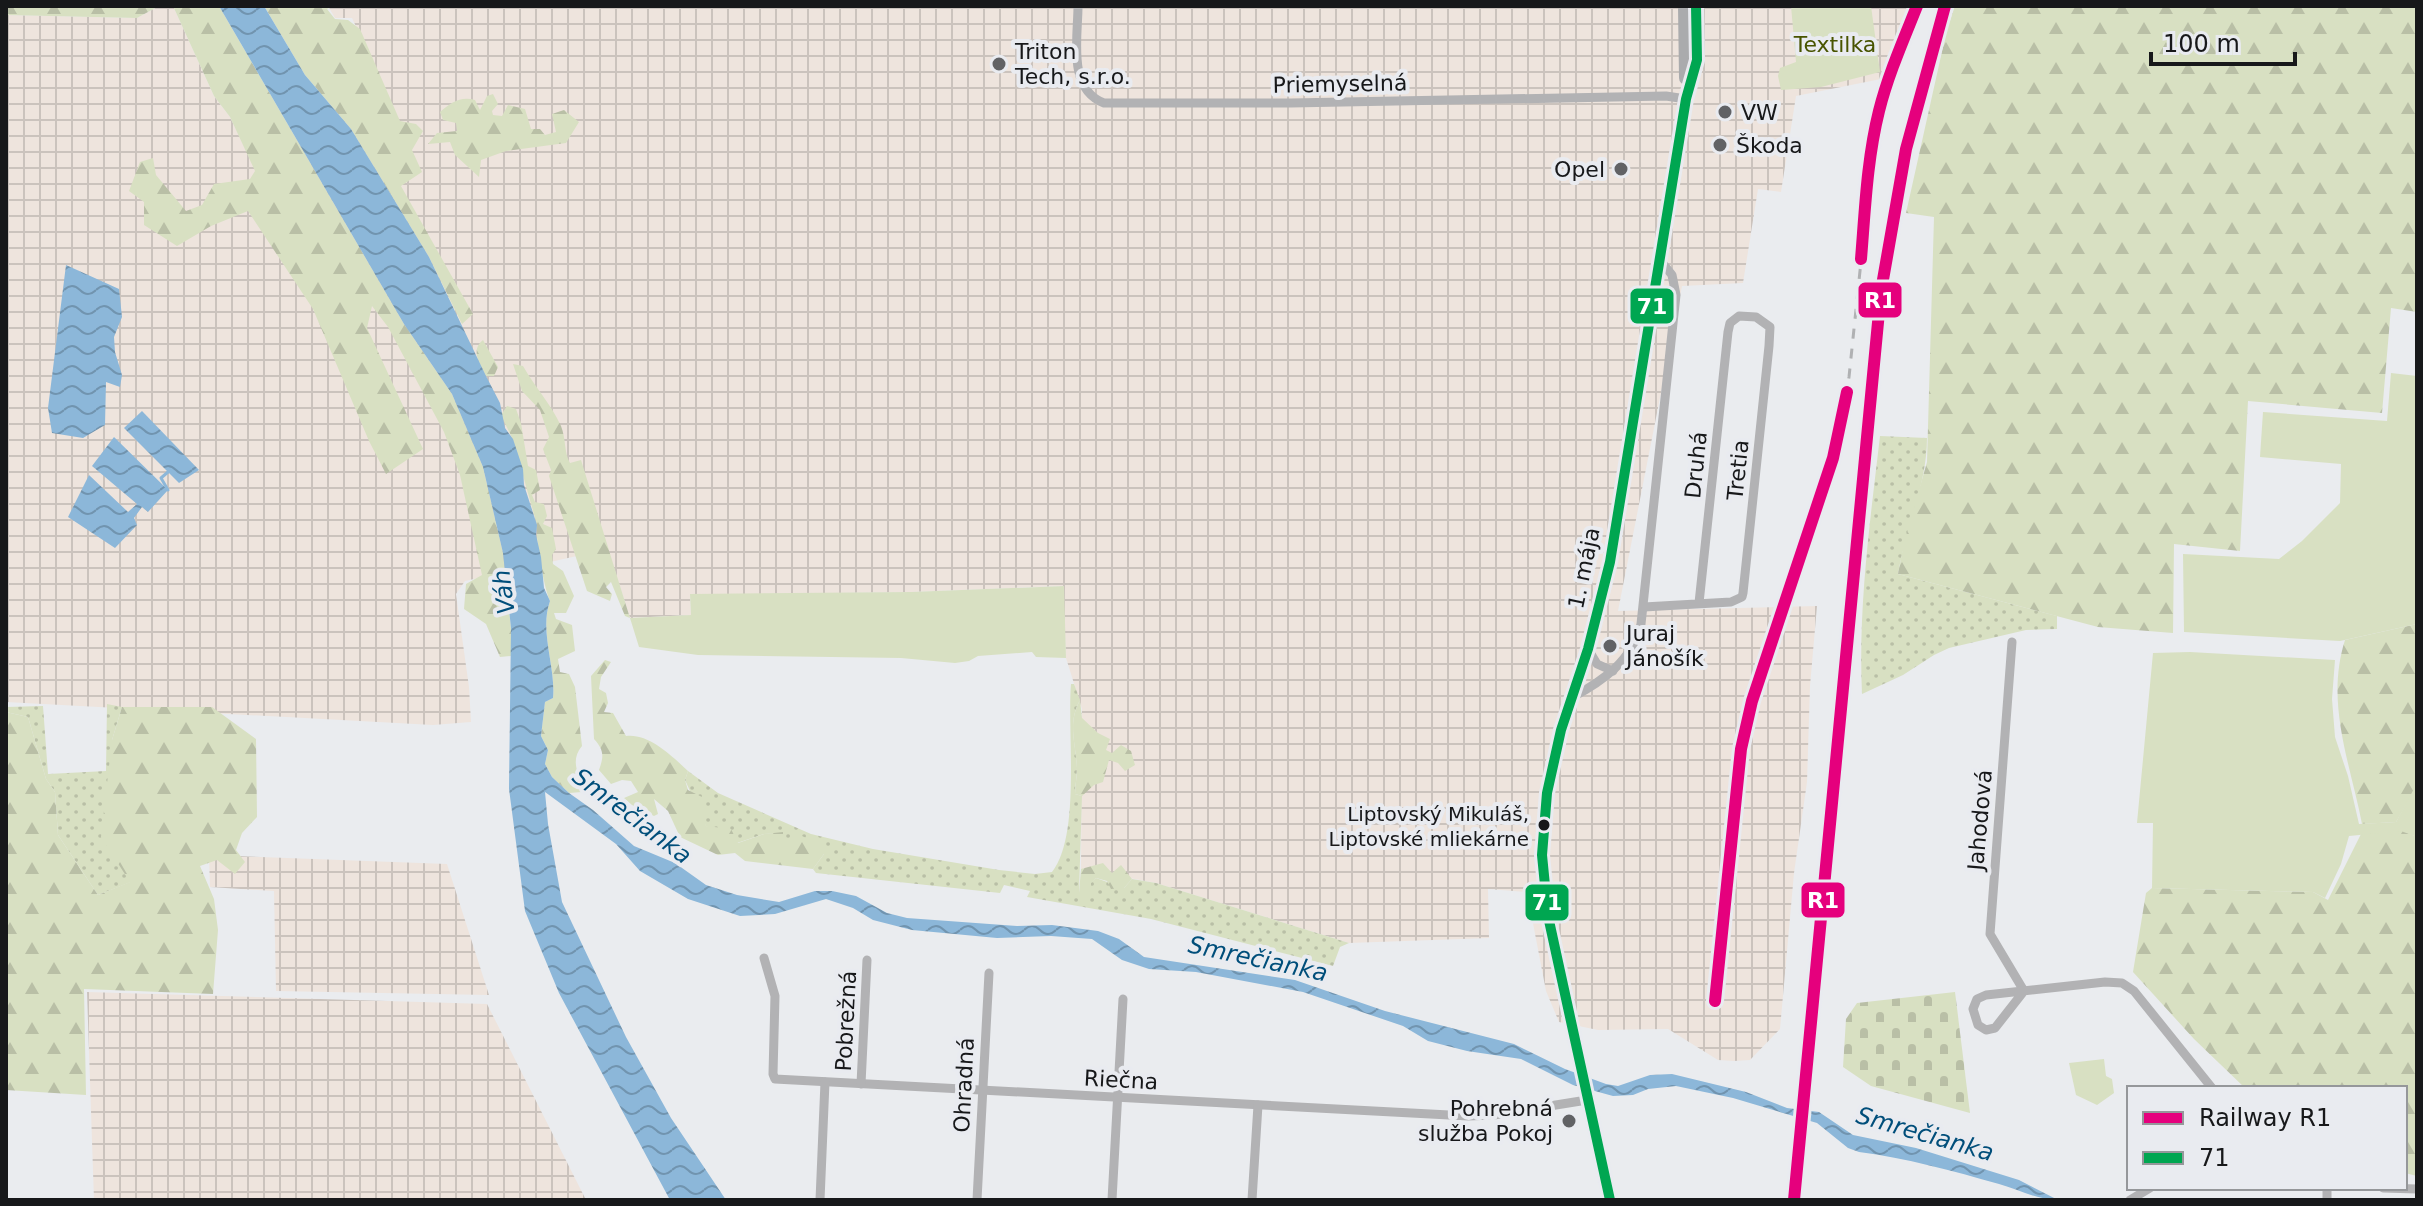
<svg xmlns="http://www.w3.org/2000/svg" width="2423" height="1206" viewBox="0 0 2423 1206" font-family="'DejaVu Sans',sans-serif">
	<defs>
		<pattern id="industrial-grid" width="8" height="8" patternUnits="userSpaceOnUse" patternTransform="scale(2)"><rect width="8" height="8" fill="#eee4dd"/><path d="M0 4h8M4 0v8" fill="none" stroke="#cbc3bd"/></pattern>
		<pattern id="grass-dots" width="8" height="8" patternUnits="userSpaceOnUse" patternTransform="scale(2)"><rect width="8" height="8" fill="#d8e0c2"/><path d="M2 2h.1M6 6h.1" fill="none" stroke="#b9bfa6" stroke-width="1.8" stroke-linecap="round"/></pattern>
		<pattern id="forest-firs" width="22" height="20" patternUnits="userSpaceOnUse" patternTransform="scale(2)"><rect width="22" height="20" fill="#d8e0c2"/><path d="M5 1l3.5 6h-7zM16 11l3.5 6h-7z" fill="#b9bfa6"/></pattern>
		<pattern id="cemetery-stones" width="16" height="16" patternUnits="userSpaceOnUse" patternTransform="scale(2)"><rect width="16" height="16" fill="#d8e0c2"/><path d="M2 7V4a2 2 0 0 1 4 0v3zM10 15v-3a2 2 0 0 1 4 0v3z" fill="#b9bfa6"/></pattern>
		<pattern id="water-waves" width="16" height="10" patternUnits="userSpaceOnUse" patternTransform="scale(2)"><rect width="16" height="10" fill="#8cb7d9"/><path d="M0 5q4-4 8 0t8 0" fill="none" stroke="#7194af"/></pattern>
	</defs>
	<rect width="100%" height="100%" fill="#eaecef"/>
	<g fill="url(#industrial-grid)">
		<polygon points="159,6 173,6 214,96 230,117 256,171 383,84 352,18 335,18 328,6 1915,6 1886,78 1796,96 1781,192 1758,189 1743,283 1682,286 1618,611 1817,606 1810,686 1807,782 1794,873 1780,1029 1750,1060 1734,1061 1718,1060 1668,1029 1598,1030 1559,1022 1546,991 1527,892 1488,889 1489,938 1349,943 1156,883 1081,869 1082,709 1066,658 1063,586 911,592 690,595 691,615 630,618 608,549 465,581 456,594 469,687 471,722 433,725 6,702 6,15 137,18"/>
		<polygon points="209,855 447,864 489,995 276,991 274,891 210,887"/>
		<polygon points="87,992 487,1004 586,1200 94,1200"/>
	</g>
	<g fill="url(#grass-dots)">
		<path d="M 1880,436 L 1927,438 C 1927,484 1906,528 1898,574 L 2057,616 L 2057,629 L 2026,630 L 1949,648 L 1934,655 L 1903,675 L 1862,694 C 1858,607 1870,522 1880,436 Z"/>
		<path d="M 1071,684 L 1074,684 L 1080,700 C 1067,724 1076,743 1077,768 C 1077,777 1075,786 1075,794 L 1082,796 L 1079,893 L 1096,878 L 1124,888 L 1132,879 L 1156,883 L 1349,943 L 1340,947 L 1333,966 L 1151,919 L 1027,897 L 1030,891 L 1004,885 L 1000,893 L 816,873 L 813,869 L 824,854 L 783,841 L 783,833 L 764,834 L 737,843 L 706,826 L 685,780 L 688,771 L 718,793 L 811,834 L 873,849 L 999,870 L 1035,874 L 1052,872 C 1081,836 1067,733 1071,684 Z"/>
		<polygon points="107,704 122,707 112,740 131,882 98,895 58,835 55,792 46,779 28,717 6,712 6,707 43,706 48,774 106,771"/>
	</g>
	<g fill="url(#forest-firs)">
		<polygon points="6,6 159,6 137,18 6,15"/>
		<polygon points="173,6 219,6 404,324 452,394 483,467 503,553 511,628 511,656 500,657 486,624 464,609 466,584 482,575 460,475 444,432 388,327 372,306 367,328 423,449 386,474 369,441 313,309 248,211 211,226 177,246 144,225 144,202 129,191 140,162 153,158 156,175 186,211 202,205 214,184 250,179 255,171 230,117 214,96"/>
		<polygon points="264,6 335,6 327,9 335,19 348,20 360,29 400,121 416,124 423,131 412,150 422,172 401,186 473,314 462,324 429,257 351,129 305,75"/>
		<polygon points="1955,6 2417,6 2417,312 2391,308 2382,413 2248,401 2240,551 2174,544 2173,633 2098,627 1898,574 1904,543 1927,462 1934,217 1906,213 1947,29"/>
		<path d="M 493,94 L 498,104 L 492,111 L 493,115 L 502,116 L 508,105 L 525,109 L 531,129 L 540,129 L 545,135 L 556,132 L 552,114 L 564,110 L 579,122 L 566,143 L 506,151 L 481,160 L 479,177 L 455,155 L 450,142 L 428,144 L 437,133 L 457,131 L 456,123 L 443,120 L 440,112 C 451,103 460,96 475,100 L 480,110 L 487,96 Z"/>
		<path d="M 483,340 L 498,367 L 494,376 L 486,376 C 480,364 470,350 483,340 Z"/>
		<path d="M 513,364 L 523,366 C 535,387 551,404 561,426 C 566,438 564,453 570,463 L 581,460 L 630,618 L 625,616 L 611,582 L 606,587 L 612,594 L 610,601 L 587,591 L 549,476 L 551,470 L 543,449 L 549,437 L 540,410 L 522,391 Z"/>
		<path d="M 507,406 L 516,409 L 521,423 L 528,466 L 536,470 L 540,490 L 532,495 L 535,502 L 544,504 L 547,516 L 543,524 L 552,528 L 556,549 L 552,555 L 553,564 L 563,571 L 574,596 L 566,613 L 554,613 L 556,619 L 572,625 L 575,651 L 558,659 L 560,672 L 569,674 L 575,687 L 582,746 C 570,760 578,774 584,789 L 582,792 L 569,793 L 552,777 L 545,764 L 548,750 L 541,736 L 545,702 L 553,698 C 556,667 539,631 550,601 C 544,588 535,538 537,525 L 513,440 L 501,415 Z"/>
		<path d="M 2417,624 L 2417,786 L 2396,822 L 2362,824 C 2350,762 2325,703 2345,640 Z"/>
		<path d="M 605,660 L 611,662 L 601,677 L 599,689 L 606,693 L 608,703 L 604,712 L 613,713 L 626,736 C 649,733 673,757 688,771 L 685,780 L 688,790 L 702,797 L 706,826 L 731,829 L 738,843 L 764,834 L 783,832 L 783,841 L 802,836 L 824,846 L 824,854 L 813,869 L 745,861 L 735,853 L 718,855 L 680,837 L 668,811 L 654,799 L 658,814 L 654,816 L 632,805 L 624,798 L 638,792 L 631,781 L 622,780 L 611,784 L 599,770 C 604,756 604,750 594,739 L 591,676 Z"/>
		<path d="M 1080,700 L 1082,718 L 1098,733 L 1110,739 L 1106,750 L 1112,753 L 1121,745 L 1131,751 L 1135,765 L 1125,771 L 1118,763 L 1109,760 L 1103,782 L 1094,785 L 1082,796 L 1075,794 C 1075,786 1077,777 1077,769 C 1076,743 1067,724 1080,700 Z"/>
		<polygon points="122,707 212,707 256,739 257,817 242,833 236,850 245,862 235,874 217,860 200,866 214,899 218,930 213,994 84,989 86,1095 6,1090 6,712 28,717 46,779 55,792 58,835 98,895 130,882 101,837 112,740"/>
		<polygon points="2401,830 2417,837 2417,1176 2405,1173 2405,1088 2245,1088 2194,1039 2133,972 2146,893 2152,888 2313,892 2328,900 2361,834"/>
		<polygon points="1103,863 1112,873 1121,865 1132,879 1124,888 1111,889 1107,881 1096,878 1091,883 1091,897 1086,899 1079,893 1081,869"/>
	</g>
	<polygon fill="url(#cemetery-stones)" points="1955,992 1970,1113 1871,1086 1843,1067 1846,1019 1857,1003"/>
	<g fill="#d8e0c2">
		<polygon points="1791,6 1871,6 1880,72 1821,87 1781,90 1778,76 1780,68 1796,62"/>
		<polygon points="2391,373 2417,376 2417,624 2340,641 2184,632 2183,554 2279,559 2302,541 2340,503 2341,464 2260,457 2263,412 2387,421"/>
		<polygon points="1064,586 1066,658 1036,657 1032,652 978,656 969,661 955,663 901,658 698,655 639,647 630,618 691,615 690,594 911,592"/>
		<polygon points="2190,652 2335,660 2332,699 2335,737 2348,776 2359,824 2396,822 2416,785 2417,837 2401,831 2349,836 2341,864 2325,898 2313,892 2152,888 2153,823 2137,823 2153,653"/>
		<polygon points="2104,1059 2106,1076 2112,1079 2114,1093 2097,1105 2076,1095 2069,1063"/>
	</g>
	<g fill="url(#water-waves)">
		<path d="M 219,6 L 264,6 L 305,75 L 351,129 L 429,257 L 486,376 L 500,403 L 505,428 L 513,439 L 523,469 L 524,485 L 537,525 L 536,535 L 541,557 L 544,588 L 550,601 C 539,631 556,667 553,698 L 545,702 L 541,736 L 548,750 L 545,764 L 552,777 L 569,793 L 593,810 L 634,846 L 675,863 L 706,885 L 737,895 L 779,902 L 815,891 L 832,891 L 856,896 L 887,913 L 907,918 L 1017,926 L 1052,925 L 1098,931 L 1119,939 L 1144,957 L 1295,980 L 1385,1011 L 1514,1044 L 1565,1069 L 1606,1084 L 1618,1086 L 1650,1075 L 1672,1074 L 1746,1092 L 1787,1108 L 1819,1112 L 1853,1135 L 1916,1148 L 2019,1180 L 2058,1200 C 2037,1200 2018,1189 1999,1184 C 1953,1171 1906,1158 1859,1152 L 1848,1148 L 1817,1123 L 1733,1098 L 1676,1086 L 1648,1089 L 1633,1095 L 1613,1096 L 1573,1085 L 1521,1059 L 1467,1051 L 1428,1041 L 1403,1026 L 1303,992 L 1196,972 L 1149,969 L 1122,960 L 1092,939 L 1051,936 L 997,938 L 912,930 L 873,920 L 853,908 L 826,899 L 775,914 L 740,916 L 688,899 L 640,871 L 616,844 L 545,792 L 548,824 L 562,902 L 626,1037 L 671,1118 L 726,1200 L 670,1200 L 559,993 L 525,911 L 509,789 L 511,628 L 503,553 L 483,467 L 452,394 L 404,324 Z"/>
		<polygon points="66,265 119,289 122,317 114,337 115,352 122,375 120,387 106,382 105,425 83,438 52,433 48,408"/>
		<polygon points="142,411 199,470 179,483 124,428"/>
		<polygon points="114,437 168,490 148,512 142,507 134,518 137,525 115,548 68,517 89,475 128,512 137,504 92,466"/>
	</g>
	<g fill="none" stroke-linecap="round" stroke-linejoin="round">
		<polyline stroke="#8cb7d9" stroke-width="3" points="168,490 161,478 168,472"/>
		<g stroke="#b2b2b4" stroke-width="9">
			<path d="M 1078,6 C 1078,38 1067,89 1104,103 L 1291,103 L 1666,96 L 1686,99"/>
			<polyline points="1644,607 1731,602 1742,597 1743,593 1769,346 1770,327 1756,317 1739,316 1730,323 1728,332 1699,603"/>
			<polyline points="2012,642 1990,934 2024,991"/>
			<polyline points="1588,649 1597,664 1613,671"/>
			<path d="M 1571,698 C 1603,681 1632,661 1641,624 L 1676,295 L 1672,275 L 1660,260"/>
			<polyline points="764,958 775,996 773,1074 775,1079 1468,1116 1494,1115 1587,1100"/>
			<polyline points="2024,991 1995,1028 1986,1030 1978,1025 1973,1009 1977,999 1986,995 2105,982 2122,983 2134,991 2212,1088"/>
			<polyline points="861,1084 867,960"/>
			<polyline points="2327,1188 2327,1200"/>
			<polyline points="2383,1188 2417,1189"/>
			<polyline points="820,1200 825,1082"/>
			<polyline points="977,1200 989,973"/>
			<polyline points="1112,1200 1123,999"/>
			<polyline points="1252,1200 1258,1105"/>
			<polyline points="2130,1200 2150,1188"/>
		</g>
		<g stroke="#aaabad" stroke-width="14">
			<polyline points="1685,6 1686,78"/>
			<polyline points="1610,1200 1548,916 1542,855 1547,793 1561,730 1588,649 1610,562 1686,99 1697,60 1696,6"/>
		</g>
		<polyline stroke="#b0b1b3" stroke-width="3" stroke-dasharray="10 10" stroke-linecap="butt" points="1715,1001 1739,757 1752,701 1840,432 1849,377 1874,136 1885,90 1917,6"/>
		<g stroke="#e9ebf0" stroke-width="16">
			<polyline id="bus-1" points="1610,1200 1548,916 1542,855 1547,793 1561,730 1588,649 1610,562 1686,99 1697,60 1696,6"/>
		</g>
		<use href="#bus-1" stroke="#00a651" stroke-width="10"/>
		<g stroke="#e9ebf0" stroke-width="18">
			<g id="rail-1">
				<path d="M 1861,259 C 1865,210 1867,159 1879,111 C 1888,75 1903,41 1917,6"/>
				<polyline points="1715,1001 1741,749 1752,701 1833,458 1847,392"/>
				<polyline points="1794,1200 1881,291 1906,149 1945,6"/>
			</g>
		</g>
		<use href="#rail-1" stroke="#e5007d" stroke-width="12"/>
	</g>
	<g fill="#616265" stroke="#e9ebf0" stroke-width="3">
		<circle cx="999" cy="64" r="8"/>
		<circle cx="1725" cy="112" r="8"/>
		<circle cx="1720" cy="145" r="8"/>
		<circle cx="1621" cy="169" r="8"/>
		<circle cx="1610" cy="646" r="8"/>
		<circle cx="1569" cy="1121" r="8"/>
	</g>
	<circle fill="#17181a" stroke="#e9ebf0" stroke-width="3" cx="1544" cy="825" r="7"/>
	<g text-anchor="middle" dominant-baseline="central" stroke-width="8" stroke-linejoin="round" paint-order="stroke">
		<g font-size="20" fill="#17181a" stroke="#e9ebf0" text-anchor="end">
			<text x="1529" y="814">Liptovský Mikuláš,<tspan x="1529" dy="25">Liptovské mliekárne</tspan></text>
		</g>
		<g font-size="22" fill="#485400" stroke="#e9ebf0">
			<text x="1835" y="44">Textilka</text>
		</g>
		<g font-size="22" fill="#17181a" stroke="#e9ebf0" text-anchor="start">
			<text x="1015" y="51">Triton<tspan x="1015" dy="25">Tech, s.r.o.</tspan></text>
			<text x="1741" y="112">VW</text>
			<text x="1736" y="145">Škoda</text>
			<text x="1605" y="169" text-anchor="end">Opel</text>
			<text x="1626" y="633">Juraj<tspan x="1626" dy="25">Jánošík</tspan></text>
			<text x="1553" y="1108" text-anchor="end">Pohrebná<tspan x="1553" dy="25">služba Pokoj</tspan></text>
		</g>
		<g font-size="22" fill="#17181a" stroke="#e9ebf0">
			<text transform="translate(1340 84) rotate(-1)">Priemyselná</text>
			<text transform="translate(1696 465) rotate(-84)">Druhá</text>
			<text transform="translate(1738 470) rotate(-84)">Tretia</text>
			<text transform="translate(1584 568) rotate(-78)">1. mája</text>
			<text transform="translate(1980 820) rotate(-85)">Jahodová</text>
			<text transform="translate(846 1021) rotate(-87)">Pobrežná</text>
			<text transform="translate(1121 1080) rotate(3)">Riečna</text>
			<text transform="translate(964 1085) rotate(-87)">Ohradná</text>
		</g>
		<g font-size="24" font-style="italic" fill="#004e7a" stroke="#e9ebf0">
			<text transform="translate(504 592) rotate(-97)">Váh</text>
			<text transform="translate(632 816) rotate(37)">Smrečianka</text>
			<text transform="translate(1258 959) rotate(12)">Smrečianka</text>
			<text transform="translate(1925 1134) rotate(16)">Smrečianka</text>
		</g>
	</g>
	<g stroke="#e9ebf0" stroke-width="3">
		<rect x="1857" y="281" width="46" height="38" rx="8" fill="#e5007d"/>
		<rect x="1629" y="287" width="46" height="38" rx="8" fill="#00a651"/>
		<rect x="1800" y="881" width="46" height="38" rx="8" fill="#e5007d"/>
		<rect x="1524" y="883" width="46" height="39" rx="8" fill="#00a651"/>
	</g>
	<g font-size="22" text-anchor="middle" font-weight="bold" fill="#fff">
		<text x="1880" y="308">R1</text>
		<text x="1652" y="314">71</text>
		<text x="1823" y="908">R1</text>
		<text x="1547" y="910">71</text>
	</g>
	<rect width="2423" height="1206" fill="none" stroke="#17181a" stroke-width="16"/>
	<rect x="2127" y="1086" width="280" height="104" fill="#e9ebf0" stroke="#95979a" stroke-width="2"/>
	<rect x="2143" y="1112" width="40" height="12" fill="#e5007d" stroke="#95979a" stroke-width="2"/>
	<text x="2199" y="1126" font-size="24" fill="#17181a">Railway R1</text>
	<rect x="2143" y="1152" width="40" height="12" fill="#00a651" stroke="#95979a" stroke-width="2"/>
	<text x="2199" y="1166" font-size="24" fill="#17181a">71</text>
	<path d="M2151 52v12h144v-12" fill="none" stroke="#17181a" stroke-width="4"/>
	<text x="2163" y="52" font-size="24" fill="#17181a" stroke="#e9ebf0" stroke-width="6" paint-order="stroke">100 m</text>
</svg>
